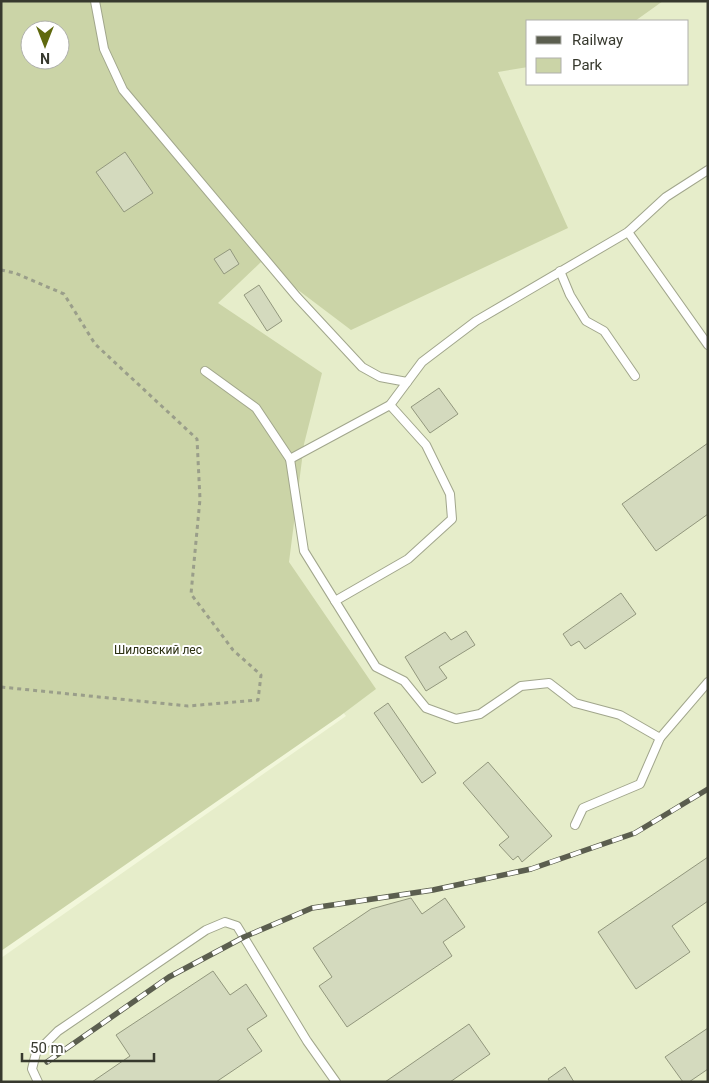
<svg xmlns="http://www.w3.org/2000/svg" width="709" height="1083" viewBox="0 0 709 1083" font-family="Roboto,sans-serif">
	<rect width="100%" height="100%" fill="#f2f7db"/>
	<path fill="#e6edca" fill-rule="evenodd" d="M 1,1 L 708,1 L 708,1082 L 1,1082 L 1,958 L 346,716 L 218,561 ZM 528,21 L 688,21 L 688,84 L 528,84 ZM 30,30 L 60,30 L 60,60 L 30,60 Z"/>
	<path fill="#cbd4a7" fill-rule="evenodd" d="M 1,1 L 663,1 L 635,21 L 528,21 L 528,67 L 498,72 L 568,228 L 351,330 L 261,262 L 218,303 L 322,373 L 304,444 L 289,562 L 376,689 L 340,716 L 1,951 ZM 30,30 L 60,30 L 60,60 L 30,60 Z"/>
	<g fill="#d4dabe" stroke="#92977d">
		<polygon points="125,152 153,193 124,212 96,172"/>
		<polygon points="230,249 239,264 224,274 214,259"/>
		<polygon points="259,285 282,321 267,331 244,295"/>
		<polygon points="439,388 458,414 430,433 411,407"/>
		<polygon points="708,443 708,514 656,551 622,504"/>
		<polygon points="621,593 636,614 585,649 579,641 571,646 563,634"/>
		<polygon points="466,631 475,645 439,667 447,678 426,691 405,657 445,632 451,640"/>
		<polygon points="388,703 436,773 422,783 374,713"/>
		<polygon points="488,762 552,836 522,862 518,856 513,860 499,845 509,837 463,783"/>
		<polygon points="708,857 708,901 672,926 690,952 636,989 598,932"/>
		<polygon points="411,898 422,914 445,898 465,927 443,942 452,956 347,1027 319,986 332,977 313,948 371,909"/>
		<polygon points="213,971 230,995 246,984 267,1016 247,1029 262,1051 216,1082 92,1082 130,1056 116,1035"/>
		<polygon points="469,1024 490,1054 450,1082 385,1082"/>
		<polygon points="708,1028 708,1069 689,1082 683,1082 665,1057"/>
		<polygon points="565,1067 574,1082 550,1082 548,1079"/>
	</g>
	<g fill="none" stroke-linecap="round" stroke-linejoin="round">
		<g stroke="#a1a68c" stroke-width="10">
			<g id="lane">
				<polyline points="95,1 104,49 123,90 297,297 362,367 380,377 407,382"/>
				<polyline points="628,232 708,345"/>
				<polyline points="560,271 570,295 586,321 604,331 635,376"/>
				<polyline points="205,371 256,408 290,459 304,551 376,667 404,681 426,708 456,719 480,714 521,686 549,683 575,703 620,715 660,738"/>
				<polyline points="290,459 390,405 422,362 476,321 628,232 666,197 708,170"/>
				<polyline points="335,601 408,559 452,519 450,494 426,445 390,405"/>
				<polyline points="575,825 583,808 640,784 660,738 708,682"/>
				<polyline points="38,1082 32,1069 36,1053 58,1031 206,930 225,922 237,926 307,1041 336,1082"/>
			</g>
		</g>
		<polyline stroke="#9a9e8a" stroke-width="3" stroke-dasharray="4 4" stroke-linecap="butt" points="1,270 15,273 64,294 95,344 197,439 200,499 191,594 233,650 261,675 258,700 188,706 1,687"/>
		<use href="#lane" stroke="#fff" stroke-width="8"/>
		<g stroke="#5b5e4f" stroke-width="5.5">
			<polyline id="rail" points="47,1062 169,977 244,937 312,908 433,890 531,869 635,833 708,789"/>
		</g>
		<use href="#rail" stroke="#fff" stroke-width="4" stroke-dasharray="11" stroke-linecap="butt"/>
	</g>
	<g text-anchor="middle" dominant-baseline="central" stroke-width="4" stroke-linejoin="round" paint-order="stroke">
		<g font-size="12" fill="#2b2f10" stroke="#fff">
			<text x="158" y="650">Шиловский лес</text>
		</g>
	</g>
	<rect width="709" height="1083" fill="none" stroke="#37392e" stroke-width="5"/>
	<rect x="526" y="20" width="162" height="65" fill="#ffffff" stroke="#afb0ab"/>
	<rect x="536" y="36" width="25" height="8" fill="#5b5e4f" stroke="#afb0ab"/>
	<text x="572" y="45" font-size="15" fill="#37392e">Railway</text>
	<rect x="536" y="58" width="25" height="15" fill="#cbd4a7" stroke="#afb0ab"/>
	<text x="572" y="70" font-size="15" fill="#37392e">Park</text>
	<g transform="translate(45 45) rotate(180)"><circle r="24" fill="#ffffff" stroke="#afb0ab"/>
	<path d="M0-4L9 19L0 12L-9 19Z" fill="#5f690e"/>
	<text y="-8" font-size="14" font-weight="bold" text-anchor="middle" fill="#37392e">N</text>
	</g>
	<path d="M22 1053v8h132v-8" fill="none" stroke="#37392e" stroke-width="2.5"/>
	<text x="30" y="1053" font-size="15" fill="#37392e" stroke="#ffffff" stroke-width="4" paint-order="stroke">50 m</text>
</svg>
